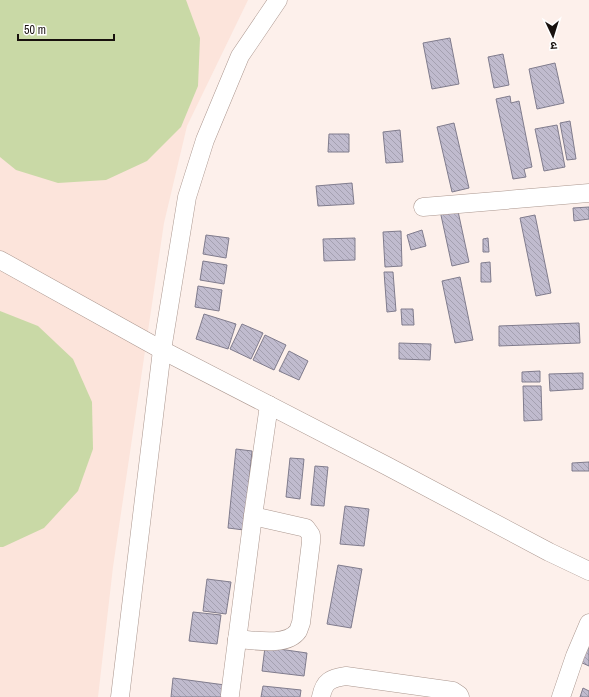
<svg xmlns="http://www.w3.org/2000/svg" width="589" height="697" viewBox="0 0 589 697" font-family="'Archivo Narrow','Noto Sans Devanagari',sans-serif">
	<defs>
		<pattern id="building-back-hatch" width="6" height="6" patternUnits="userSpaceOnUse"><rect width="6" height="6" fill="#c0bbce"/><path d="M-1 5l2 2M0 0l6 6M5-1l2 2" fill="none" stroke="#a4a0b0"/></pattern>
	</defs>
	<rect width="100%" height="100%" fill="#fdf0eb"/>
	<polygon fill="#fce4db" points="0,0 248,0 187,126 164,223 113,567 98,697 0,697"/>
	<g fill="#c9d9a6">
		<polygon points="0,0 186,0 200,38 198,86 181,127 147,161 106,180 58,183 16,170 0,157"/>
		<polygon points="0,311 38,326 73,359 92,402 93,449 78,491 44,528 3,547 0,547"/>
	</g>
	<g fill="url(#building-back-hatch)" stroke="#807c8d">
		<polygon points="450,38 459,84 432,89 423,43"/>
		<polygon points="503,54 509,85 494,88 488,57"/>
		<polygon points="555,63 564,103 537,109 529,69"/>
		<polygon points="510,96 511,103 519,101 532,167 524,169 526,177 513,179 496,99"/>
		<polygon points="570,121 576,159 567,160 560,123"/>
		<polygon points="454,123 469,188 452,192 437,127"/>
		<polygon points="557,125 565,167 544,171 535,129"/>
		<polygon points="400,130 403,162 386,163 383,132"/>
		<polygon points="329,134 349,134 349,152 328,152"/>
		<polygon points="352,183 354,204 318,206 316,186"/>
		<polygon points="456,202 469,262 452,266 439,206"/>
		<polygon points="589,207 589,219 574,221 573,208"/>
		<polygon points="535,215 551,293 536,296 520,218"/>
		<polygon points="422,230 426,246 411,250 407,235"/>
		<polygon points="401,231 402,266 385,267 383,232"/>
		<polygon points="206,235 229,238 226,258 203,254"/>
		<polygon points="355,238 355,260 324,261 323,239"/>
		<polygon points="488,238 489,252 483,252 483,239"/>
		<polygon points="203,261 227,265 224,284 200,280"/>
		<polygon points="490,262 491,282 481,282 481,263"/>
		<polygon points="384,272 393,272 396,311 387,312"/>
		<polygon points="460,277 473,340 455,343 442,281"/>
		<polygon points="198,286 222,290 219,311 195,307"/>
		<polygon points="401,309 413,309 414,325 402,325"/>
		<polygon points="204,314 236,324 228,349 196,339"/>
		<polygon points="579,323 580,343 499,346 499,326"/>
		<polygon points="242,324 263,333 251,359 230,349"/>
		<polygon points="265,335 286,345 274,370 253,360"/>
		<polygon points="399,343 431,344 430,360 399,359"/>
		<polygon points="289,351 308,361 299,380 279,371"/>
		<polygon points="540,371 540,382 522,382 522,372"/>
		<polygon points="583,373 583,389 550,391 549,374"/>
		<polygon points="523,386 541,386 542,420 524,421"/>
		<polygon points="236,449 252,451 244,530 228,528"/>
		<polygon points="290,458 304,459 300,499 286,497"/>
		<polygon points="589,462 589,471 572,471 572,463"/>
		<polygon points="315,466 328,467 324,506 311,505"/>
		<polygon points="345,506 369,509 364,546 340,544"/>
		<polygon points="338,565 362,569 351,628 327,624"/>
		<polygon points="207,579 231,582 226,614 203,611"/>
		<polygon points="193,612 221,615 217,644 189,641"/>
		<polygon points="589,642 589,666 580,662"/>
		<polygon points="265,647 307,653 304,676 262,671"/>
		<polygon points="173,678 225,685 224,697 171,697"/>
		<polygon points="263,686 301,690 300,697 261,697"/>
		<polygon points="583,688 589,691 589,697 580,697"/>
	</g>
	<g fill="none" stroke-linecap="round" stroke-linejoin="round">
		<g stroke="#ab978f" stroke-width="19">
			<g id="minor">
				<polyline points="423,207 589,193"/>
				<polyline points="0,260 162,350 387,466 549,552 589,571"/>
				<path d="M 237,639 C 253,640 287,647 298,631 C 299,629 300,625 301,623 L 311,542 L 311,535 L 306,528 L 253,516"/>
				<polyline points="230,695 253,516 269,405"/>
				<polyline points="120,697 162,350 187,197 205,140 240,56 278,0"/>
				<path d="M 321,697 C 324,681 331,678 346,676 L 446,690 L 453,691 L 459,695 L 460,697"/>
				<polyline points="561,697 575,656 589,623"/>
			</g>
		</g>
		<use href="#minor" stroke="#fff" stroke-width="18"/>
	</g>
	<g transform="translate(553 36) rotate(176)" stroke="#ffffff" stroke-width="3" paint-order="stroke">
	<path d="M0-3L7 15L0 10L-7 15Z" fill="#18110e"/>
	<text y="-6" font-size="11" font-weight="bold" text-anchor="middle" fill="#18110e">उ</text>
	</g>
	<path d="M18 34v6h96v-6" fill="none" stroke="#18110e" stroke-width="2"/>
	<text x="24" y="34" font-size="12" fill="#18110e" stroke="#ffffff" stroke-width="3" paint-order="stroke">50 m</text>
</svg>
